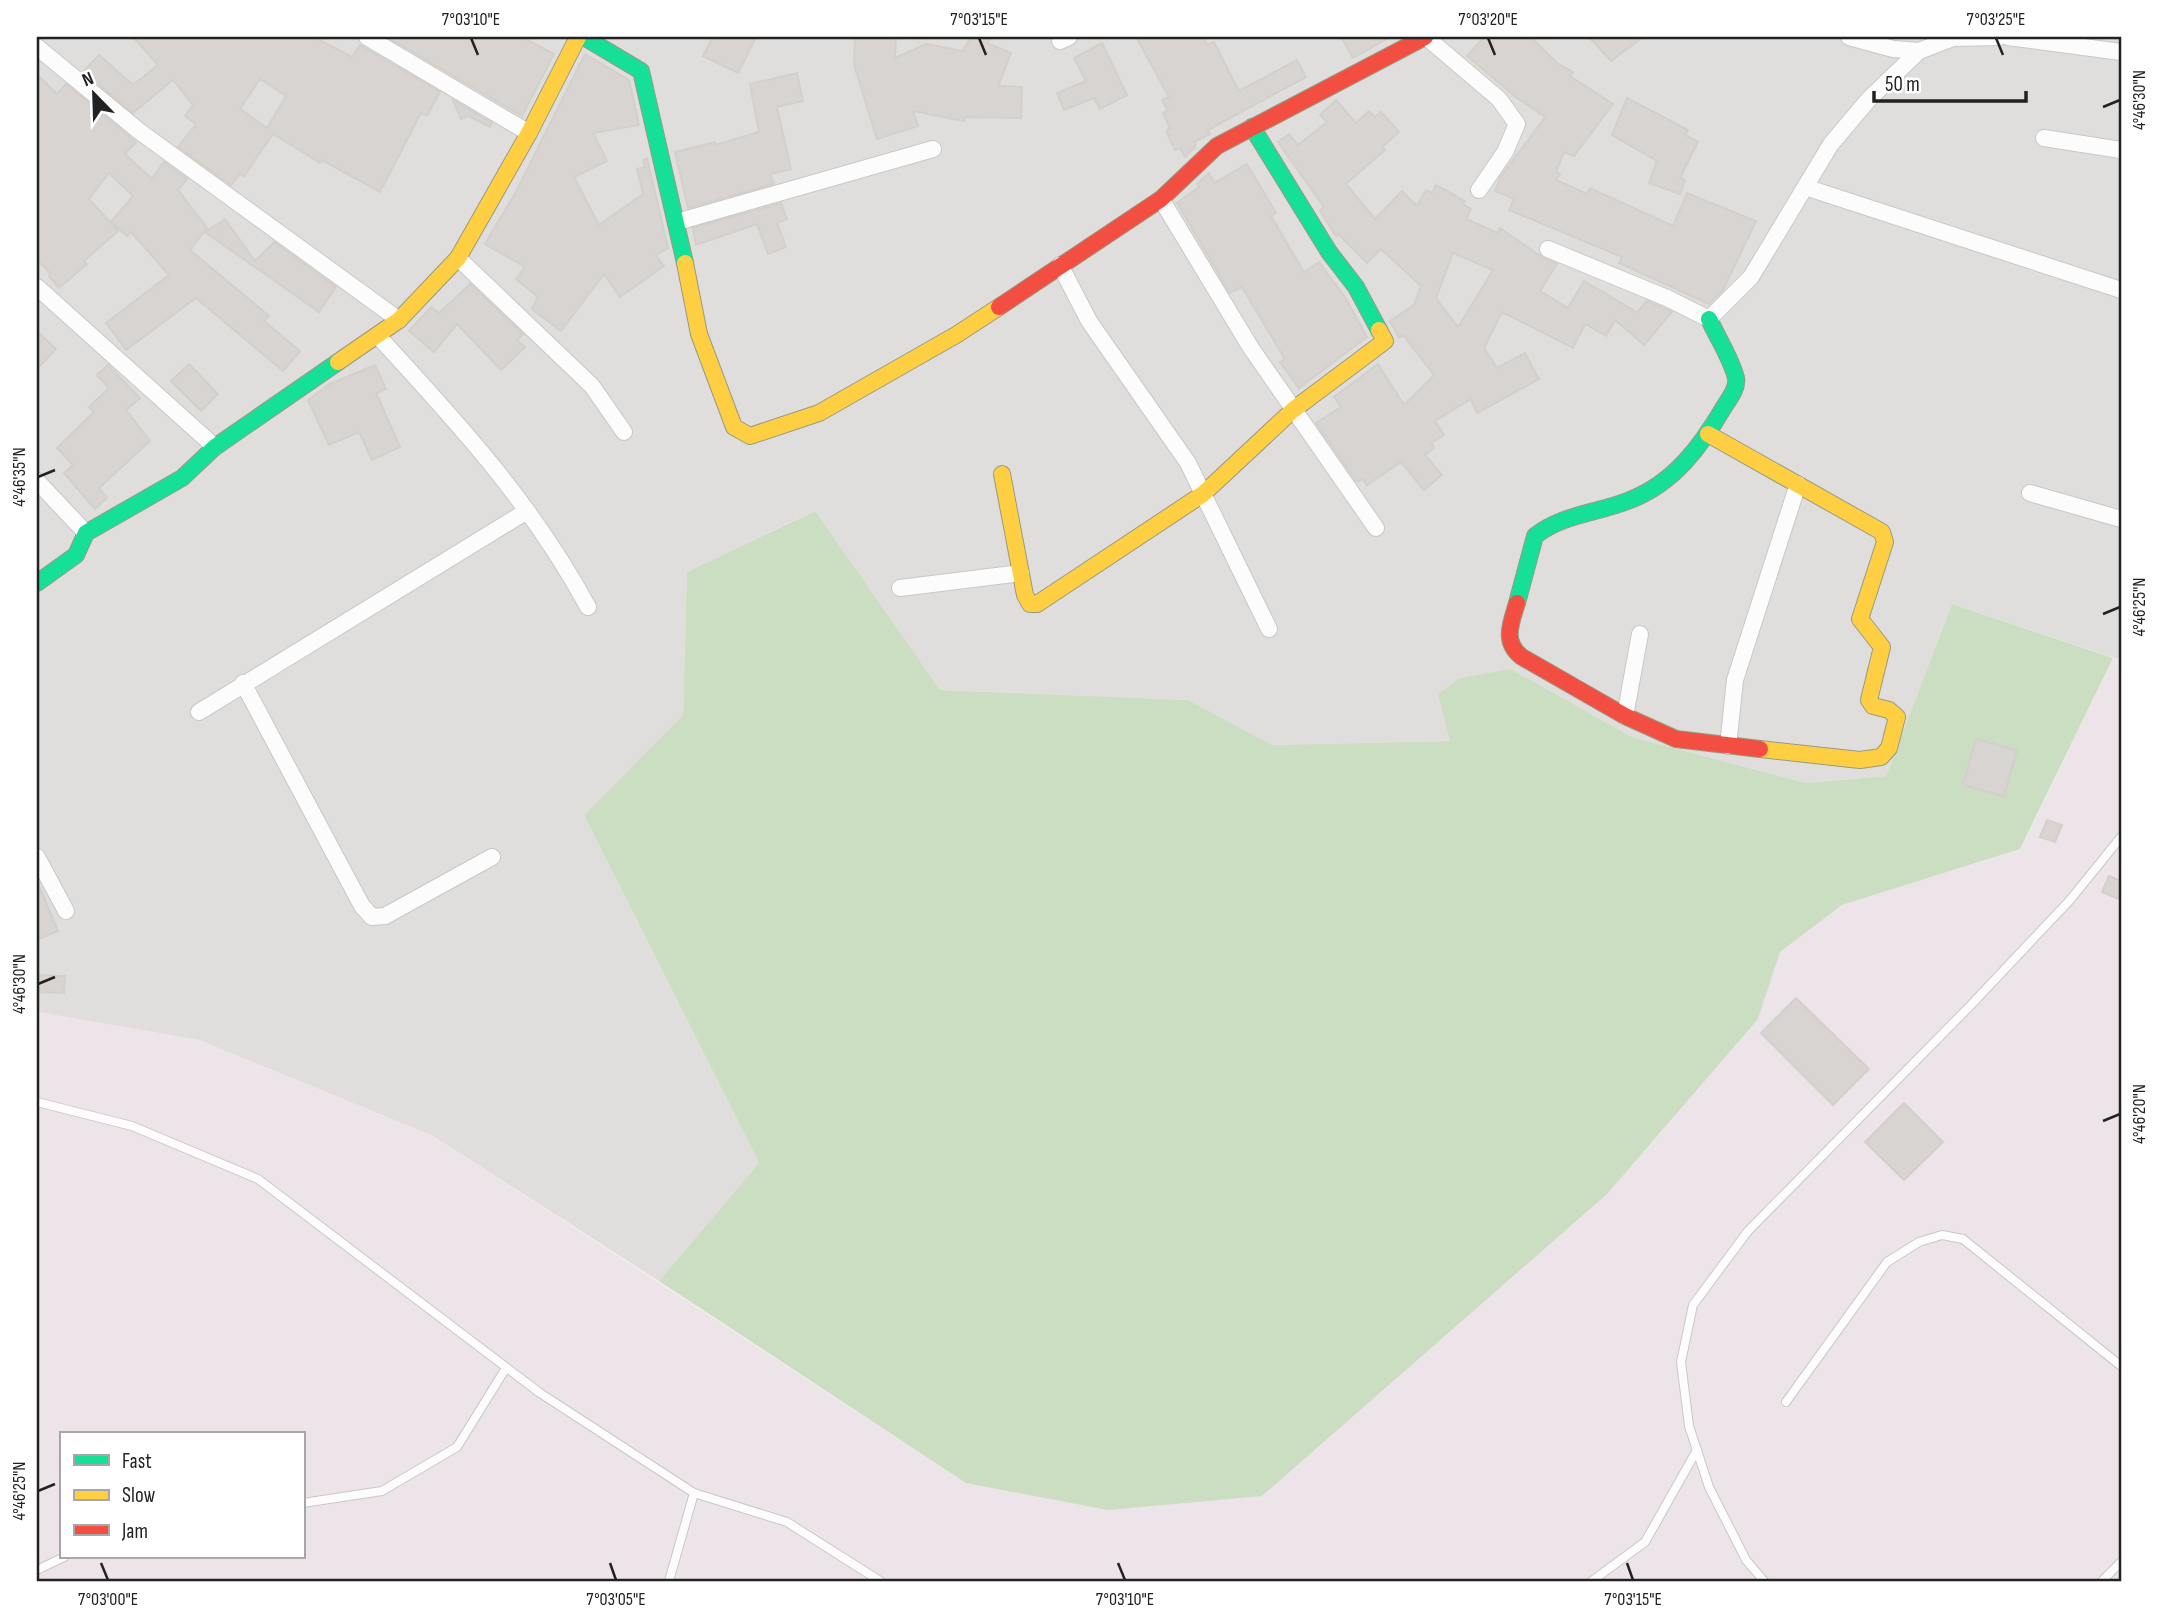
<svg xmlns="http://www.w3.org/2000/svg" width="2158" height="1618" viewBox="0 0 2158 1618" font-family="'Sofia Sans Condensed',sans-serif">
	<rect width="100%" height="100%" fill="#f0eeeb"/>
	<polygon fill="#dfdedc" points="37,37 2121,37 2121,660 1952,604 1886,776 1806,783 1632,737 1511,669 1450,741 1272,745 1187,700 940,690 814,511 687,572 683,715 584,815 759,1163 659,1281 433,1136 199,1040 37,1012"/>
	<path fill="#ede4e9" fill-rule="evenodd" d="M 2113,658 L 2121,660 L 2121,1581 L 37,1581 L 37,1012 L 199,1040 L 433,1136 L 966,1483 L 1758,1019 L 1780,952 L 1842,905 L 2021,849 ZM 61,1434 L 303,1434 L 303,1557 L 61,1557 Z"/>
	<polygon fill="#cbdec1" points="815,511 940,690 1188,700 1272,745 1450,741 1438,694 1460,678 1511,669 1632,737 1806,783 1886,776 1952,604 2113,658 2020,849 1842,905 1780,952 1758,1019 1607,1194 1262,1496 1108,1510 966,1483 659,1281 759,1163 584,815 683,715 687,572"/>
	<g fill="#d7d4d2" stroke="#d3d0cc" stroke-width="2" fill-rule="evenodd">
		<path d="M 133,37 L 314,37 L 352,57 L 360,45 L 440,92 L 427,116 L 421,113 L 380,192 L 322,160 L 320,163 L 273,134 L 244,176 L 240,174 L 231,185 L 178,147 L 196,124 L 185,116 L 193,105 L 173,80 L 133,113 L 83,72 L 99,55 L 133,85 L 158,65 ZM 260,79 L 286,96 L 267,128 L 240,109 Z"/>
		<polygon points="387,37 522,37 554,54 522,116"/>
		<polygon points="713,37 756,37 738,73 703,56"/>
		<polygon points="855,37 896,37 895,58 926,44 963,51 971,37 991,37 987,43 1011,53 998,86 1022,87 1021,118 965,117 964,121 913,111 918,126 877,139 854,65"/>
		<polygon points="1136,37 1203,37 1207,45 1214,42 1239,91 1297,60 1306,77 1208,130 1210,134 1194,142 1196,146 1185,157 1180,148 1175,150 1166,131 1170,128 1163,113 1168,111 1162,100 1169,97"/>
		<polygon points="1341,37 1390,37 1353,58"/>
		<polygon points="1484,37 1531,37 1557,63 1573,72 1570,76 1613,104 1574,156 1564,152 1556,172 1560,174 1556,180 1587,194 1590,188 1673,226 1687,193 1756,221 1723,290 1709,304 1619,263 1622,257 1509,210 1514,199 1495,191 1500,178 1545,117 1517,98 1467,56"/>
		<polygon points="1589,37 1643,37 1611,61"/>
		<polygon points="1102,43 1127,95 1100,109 1094,98 1064,110 1057,93 1086,81 1074,58"/>
		<polygon points="585,54 629,80 639,125 593,133 607,161 574,177 599,225 643,194 637,169 645,167 643,160 647,158 668,248 656,255 664,266 620,297 604,274 561,331 532,309 538,297 516,279 525,267 485,244 516,192"/>
		<polygon points="797,73 803,101 777,107 791,169 770,174 774,184 688,208 675,152 715,142 715,145 759,132 750,84"/>
		<polygon points="37,74 57,94 66,84 136,142 125,154 152,179 164,162 187,179 178,190 207,228 190,250 269,316 264,321 300,351 283,371 196,298 126,350 106,323 169,275 131,232 127,236 111,222 133,196 109,173 89,199 118,231 84,261 87,264 59,288 49,276 51,274 37,260"/>
		<polygon points="1627,98 1688,130 1685,135 1698,142 1680,178 1685,180 1680,194 1649,183 1657,161 1612,135"/>
		<polygon points="453,100 492,123 490,127 469,116 461,119"/>
		<path d="M 1336,100 L 1356,123 L 1369,111 L 1375,117 L 1381,112 L 1399,132 L 1382,147 L 1385,150 L 1346,184 L 1375,219 L 1402,191 L 1417,206 L 1426,190 L 1432,193 L 1436,185 L 1465,201 L 1463,204 L 1471,209 L 1466,219 L 1498,233 L 1500,228 L 1543,258 L 1557,264 L 1540,291 L 1568,308 L 1584,281 L 1637,312 L 1647,301 L 1672,312 L 1644,345 L 1615,320 L 1606,336 L 1585,324 L 1573,348 L 1502,312 L 1484,348 L 1497,368 L 1525,353 L 1539,379 L 1477,413 L 1471,399 L 1435,421 L 1444,435 L 1431,443 L 1434,448 L 1425,455 L 1442,475 L 1424,490 L 1401,462 L 1367,485 L 1363,479 L 1357,482 L 1316,423 L 1341,407 L 1334,397 L 1378,364 L 1404,405 L 1434,375 L 1403,335 L 1399,338 L 1390,321 L 1414,305 L 1421,286 L 1381,249 L 1367,263 L 1338,234 L 1336,236 L 1320,211 L 1324,207 L 1278,142 L 1289,134 L 1298,145 L 1327,122 L 1320,115 ZM 1453,253 L 1493,270 L 1458,327 L 1436,298 Z"/>
		<polygon points="1247,164 1276,213 1271,216 1304,272 1319,262 1345,297 1367,337 1299,388 1280,362 1285,359 1242,287 1230,293 1177,203 1199,187 1197,184 1209,173 1214,183"/>
		<polygon points="781,203 787,219 777,223 786,247 768,254 757,224 696,245 693,228"/>
		<polygon points="225,219 255,261 274,242 336,287 319,312 205,232"/>
		<polygon points="470,284 523,334 517,340 525,347 501,370 457,324 434,352 409,331 431,307 439,313"/>
		<polygon points="37,331 56,349 37,369"/>
		<polygon points="189,364 218,394 201,411 171,381"/>
		<polygon points="108,365 140,398 126,410 150,441 99,488 107,498 95,509 64,473 73,465 57,448 94,412 89,407 109,388 97,375"/>
		<polygon points="375,365 386,389 376,393 400,447 372,460 359,432 329,445 308,400 330,384"/>
		<polygon points="1976,739 2017,750 2004,796 1963,785"/>
		<polygon points="2047,820 2062,825 2055,842 2040,837"/>
		<polygon points="2109,876 2121,881 2121,900 2102,892"/>
		<polygon points="37,881 58,931 37,940"/>
		<polygon points="37,975 65,976 64,993 37,992"/>
		<polygon points="1796,998 1869,1069 1833,1105 1761,1033"/>
		<polygon points="1904,1103 1943,1142 1904,1180 1865,1142"/>
	</g>
	<g fill="none" stroke-linecap="round" stroke-linejoin="round">
		<g stroke="#c9c8c7" stroke-width="10">
			<g id="lane">
				<polyline points="37,1102 132,1126 258,1179 540,1393 694,1493 787,1522 880,1581"/>
				<polyline points="1786,1402 1887,1262 1919,1242 1942,1235 1963,1239 2121,1366"/>
				<polyline points="303,1503 382,1491 457,1447 506,1368"/>
				<polyline points="37,1570 64,1557"/>
				<polyline points="669,1581 694,1493"/>
				<polyline points="1592,1581 1645,1542 1697,1450"/>
				<polyline points="1764,1581 1746,1560 1709,1487 1689,1426 1681,1362 1693,1305 1748,1231 1970,1006 2070,900 2121,837"/>
				<polyline points="2102,1581 2121,1562"/>
			</g>
		</g>
		<g stroke="#c9c8c7" stroke-width="18">
			<g id="street">
				<polyline points="367,37 529,133"/>
				<polyline points="1426,37 1499,99 1517,124 1505,152 1479,190"/>
				<polyline points="1849,37 1893,49 1919,51"/>
				<polyline points="2008,37 2121,52"/>
				<polyline points="1060,41 1069,37"/>
				<polyline points="37,47 139,131 399,320"/>
				<polyline points="2044,138 2121,150"/>
				<polyline points="1805,187 2121,290"/>
				<polyline points="1161,199 1251,348 1376,528"/>
				<polyline points="677,222 933,149"/>
				<polyline points="1548,249 1667,298 1709,319 1751,277 1831,144 1869,99 1919,51 1953,38 1999,37"/>
				<polyline points="458,258 592,386 624,432"/>
				<polyline points="1060,265 1089,321 1188,463 1269,629"/>
				<polyline points="37,287 215,447"/>
				<path d="M 378,336 C 458,423 531,502 588,607"/>
				<polyline points="37,481 86,533"/>
				<polyline points="2030,493 2121,519"/>
				<polyline points="900,588 1021,573"/>
				<polyline points="243,683 362,906 372,917 385,916 492,857"/>
				<polyline points="199,712 527,511"/>
				<polyline points="1625,716 1640,634"/>
				<polyline points="1728,746 1735,680 1798,484"/>
				<polyline points="37,857 66,911"/>
			</g>
		</g>
		<g stroke="#999a82" stroke-width="18">
			<g id="fast">
				<polyline points="584,37 641,71 685,263"/>
				<polyline points="1252,127 1329,252 1356,287 1379,330"/>
				<polyline points="37,583 76,555 86,533 182,478 215,447 338,362"/>
				<path d="M 1517,603 L 1535,536 C 1562,514 1599,513 1630,500 C 1674,483 1701,446 1724,407 C 1729,399 1738,388 1736,378 C 1731,358 1717,337 1709,319"/>
			</g>
		</g>
		<g stroke="#999a82" stroke-width="18">
			<g id="slow">
				<polyline points="685,263 699,334 734,427 750,436 819,413 956,335 999,307"/>
				<polyline points="338,362 399,320 458,258 529,133 578,37"/>
				<polyline points="1708,434 1882,532 1885,542 1860,619 1882,647 1869,700 1873,706 1889,710 1897,717 1889,748 1881,757 1860,760 1760,749"/>
				<polyline points="1002,474 1025,595 1030,604 1037,604 1203,494 1293,410 1385,341 1379,330"/>
			</g>
		</g>
		<g stroke="#999a82" stroke-width="18">
			<g id="jam">
				<polyline points="999,307 1161,199 1217,146 1425,37"/>
				<path d="M 1517,603 C 1511,623 1502,642 1522,657 L 1625,716 L 1676,739 L 1760,749"/>
			</g>
		</g>
		<use href="#lane" stroke="#fdfcfc" stroke-width="8"/>
		<use href="#street" stroke="#fdfcfc" stroke-width="16"/>
		<use href="#fast" stroke="#16e098" stroke-width="16"/>
		<use href="#slow" stroke="#ffcf43" stroke-width="16"/>
		<use href="#jam" stroke="#f24e42" stroke-width="16"/>
	</g>
	<path fill="none" stroke="#222" stroke-width="2.5" d="M 471,38 L 478,55M 979,38 L 986,55M 1488,38 L 1495,55M 1996,38 L 2003,55M 2103,107 L 2120,100M 38,477 L 55,470M 2103,614 L 2120,607M 38,984 L 55,977M 2103,1121 L 2120,1114M 38,1491 L 55,1484M 101,1563 L 108,1580M 610,1563 L 616,1580M 1118,1563 L 1125,1580M 1627,1563 L 1633,1580"/>
	<rect width="2158" height="1618" fill="none" stroke="#ffffff" stroke-width="77"/>
	<rect x="60" y="1432" width="245" height="126" fill="#ffffff" stroke="#a7a7a7" stroke-width="2"/>
	<rect x="74" y="1455" width="35" height="10" fill="#16e098" stroke="#a7a7a7" stroke-width="2"/>
	<text x="122" y="1468" font-size="21" fill="#222222">Fast</text>
	<rect x="74" y="1490" width="35" height="10" fill="#ffcf43" stroke="#a7a7a7" stroke-width="2"/>
	<text x="122" y="1502" font-size="21" fill="#222222">Slow</text>
	<rect x="74" y="1525" width="35" height="10" fill="#f24e42" stroke="#a7a7a7" stroke-width="2"/>
	<text x="122" y="1538" font-size="21" fill="#222222">Jam</text>
	<g transform="translate(94 94) rotate(337)" stroke="#ffffff" stroke-width="5" paint-order="stroke">
	<path d="M0-5L12 26L0 18L-12 26Z" fill="#222222"/>
	<text y="-10" font-size="19" font-weight="bold" text-anchor="middle" fill="#222222">N</text>
	</g>
	<path d="M1874 91v10h152v-10" fill="none" stroke="#222222" stroke-width="3.5"/>
	<text x="1885" y="91" font-size="21" fill="#222222" stroke="#ffffff" stroke-width="5" paint-order="stroke">50 m</text>
	<rect x="38" y="38" width="2082" height="1542" fill="none" stroke="#222" stroke-width="2.5"/>
	<g font-size="18" text-anchor="middle" fill="#222">
		<text x="471" y="25">7°03'10"E</text>
		<text x="979" y="25">7°03'15"E</text>
		<text x="1488" y="25">7°03'20"E</text>
		<text x="1996" y="25">7°03'25"E</text>
		<text transform="translate(2139 100) rotate(-90)" y="6">4°46'30"N</text>
		<text transform="translate(19 477) rotate(-90)" y="6">4°46'35"N</text>
		<text transform="translate(2139 607) rotate(-90)" y="6">4°46'25"N</text>
		<text transform="translate(19 984) rotate(-90)" y="6">4°46'30"N</text>
		<text transform="translate(2139 1114) rotate(-90)" y="6">4°46'20"N</text>
		<text transform="translate(19 1491) rotate(-90)" y="6">4°46'25"N</text>
		<text x="108" y="1605">7°03'00"E</text>
		<text x="616" y="1605">7°03'05"E</text>
		<text x="1125" y="1605">7°03'10"E</text>
		<text x="1633" y="1605">7°03'15"E</text>
	</g>
</svg>
